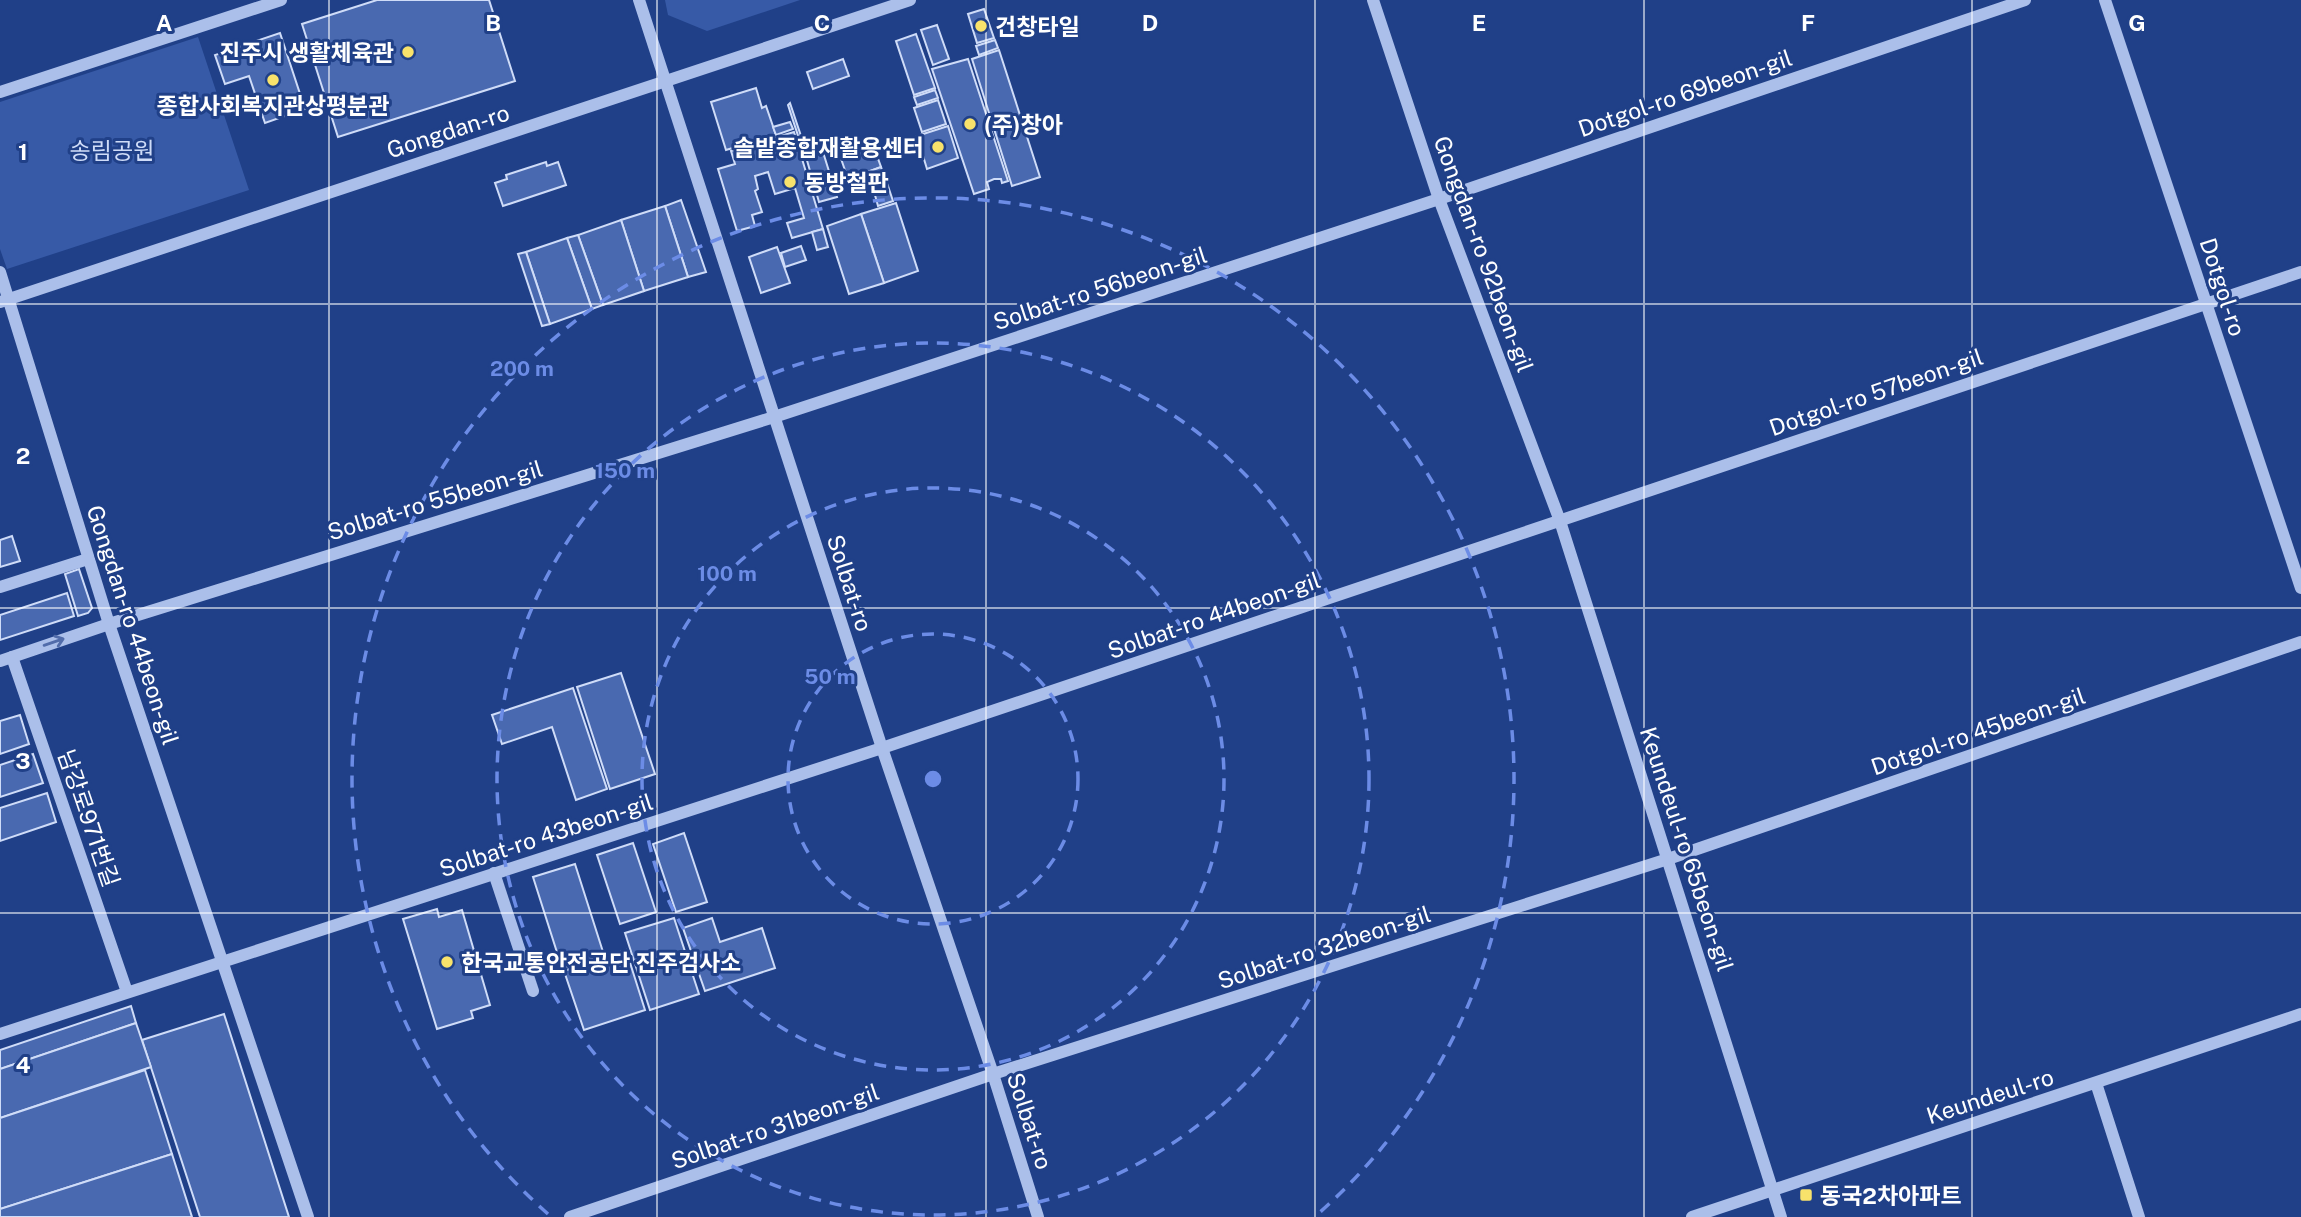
<svg xmlns="http://www.w3.org/2000/svg" width="2301" height="1217" viewBox="0 0 2301 1217" font-family="'Public Sans','Noto Sans KR',sans-serif">
	<rect width="100%" height="100%" fill="#204088"/>
	<g fill="#375aa7">
		<polygon points="665,0 800,0 707,31 668,15"/>
		<polygon points="198,37 249,190 7,269 0,249 0,102"/>
	</g>
	<g fill="#4969b0" stroke="#cfdcf8" stroke-width="2">
		<polygon points="377,0 489,0 515,81 338,137 302,24"/>
		<polygon points="984,9 994,38 977,43 968,14"/>
		<polygon points="937,25 949,59 933,65 921,30"/>
		<polygon points="280,33 305,109 265,123 249,76 225,84 215,55"/>
		<polygon points="916,34 935,88 914,95 896,41"/>
		<polygon points="995,40 998,48 979,55 976,46"/>
		<polygon points="999,50 1040,177 1012,186 972,59"/>
		<polygon points="843,59 849,76 813,89 807,72"/>
		<polygon points="968,59 1008,181 1002,183 1001,179 994,179 987,182 989,189 974,194 932,69"/>
		<polygon points="756,88 762,108 766,106 776,135 726,150 711,102"/>
		<polygon points="935,90 938,98 917,105 914,97"/>
		<polygon points="938,100 946,124 922,132 914,108"/>
		<polygon points="790,103 807,154 804,154 788,105"/>
		<polygon points="790,122 793,129 776,135 773,127"/>
		<polygon points="948,126 958,158 927,169 917,136"/>
		<polygon points="794,132 823,229 792,238 787,223 804,218 795,188 775,194 768,172 755,176 758,189 755,191 762,212 752,215 755,226 737,231 718,169 735,164 731,151"/>
		<polygon points="871,139 881,167 848,179 838,150"/>
		<polygon points="823,152 837,197 819,202 806,157"/>
		<polygon points="546,162 547,166 558,162 566,185 503,206 495,183 507,179 506,175"/>
		<polygon points="881,167 885,180 852,192 848,179"/>
		<polygon points="887,183 893,201 878,206 873,188"/>
		<polygon points="681,200 706,272 688,277 665,206"/>
		<polygon points="896,203 918,271 884,283 861,214"/>
		<polygon points="665,206 688,277 644,291 621,220"/>
		<polygon points="861,214 884,283 849,294 827,226"/>
		<polygon points="621,220 644,291 603,305 578,235"/>
		<polygon points="823,229 828,247 817,250 812,232"/>
		<polygon points="578,235 603,305 592,309 567,238"/>
		<polygon points="567,238 592,309 550,324 526,252"/>
		<polygon points="801,246 806,260 785,267 781,253"/>
		<polygon points="777,247 790,283 761,293 749,257"/>
		<polygon points="526,252 550,324 542,326 518,254"/>
		<polygon points="12,536 20,561 0,567 0,540"/>
		<polygon points="79,569 92,608 88,613 78,616 65,574"/>
		<polygon points="67,593 74,616 0,640 0,615"/>
		<polygon points="621,673 655,774 610,789 577,687"/>
		<polygon points="573,688 607,789 576,800 552,727 502,744 492,715"/>
		<polygon points="20,715 29,744 0,754 0,721"/>
		<polygon points="33,754 43,783 0,797 0,765"/>
		<polygon points="47,793 56,822 0,841 0,808"/>
		<polygon points="684,833 707,902 676,912 653,844"/>
		<polygon points="633,843 656,912 620,924 597,855"/>
		<polygon points="575,864 604,955 562,968 533,877"/>
		<polygon points="437,909 439,917 462,910 490,1005 471,1011 473,1018 437,1029 403,919"/>
		<polygon points="674,918 699,994 650,1010 625,933"/>
		<polygon points="712,918 720,942 762,928 775,968 705,991 683,928"/>
		<polygon points="626,950 645,1010 584,1030 564,971"/>
		<polygon points="131,1006 136,1023 0,1069 0,1050"/>
		<polygon points="224,1014 289,1217 200,1217 142,1040"/>
		<polygon points="136,1023 151,1067 0,1118 0,1069"/>
		<polygon points="145,1070 172,1154 0,1209 0,1118"/>
		<polygon points="172,1154 192,1217 0,1217 0,1209"/>
	</g>
	<g fill="none" stroke-linecap="round" stroke-linejoin="round">
		<g stroke="#abbfea" stroke-width="12">
			<polyline points="639,0 882,748 993,1074 1038,1217"/>
			<polyline points="1373,0 1439,199 1560,521 1781,1217"/>
			<polyline points="2105,0 2301,588"/>
			<polyline points="0,92 281,0"/>
			<polyline points="0,272 109,624 308,1217"/>
			<polyline points="0,302 910,0"/>
			<polyline points="0,587 88,559"/>
			<polyline points="12,657 127,992"/>
			<polyline points="0,661 109,624 774,417 1439,199 2025,0"/>
			<polyline points="494,873 533,991"/>
			<polyline points="0,1034 882,748 2301,272"/>
			<polyline points="2096,1083 2139,1217"/>
			<polyline points="570,1217 993,1074 1668,859 2301,642"/>
			<polyline points="1692,1217 2301,1014"/>
		</g>
	</g>
	<defs><path id="oneway-shaft" d="M-6 0H5M1.5-3L5.5 0L1.5 3" fill="none" stroke-width="1.6" stroke-linecap="round" stroke-linejoin="round" transform="scale(1.75)"/></defs>
	<use stroke="#516caa" href="#oneway-shaft" transform="translate(54 642) rotate(-19)"/>
	<path fill="none" stroke="#fff" stroke-width="2" stroke-opacity="0.55" d="M 329,0 L 329,1217M 657,0 L 657,1217M 986,0 L 986,1217M 1315,0 L 1315,1217M 1644,0 L 1644,1217M 1972,0 L 1972,1217M 0,304 L 2301,304M 0,608 L 2301,608M 0,913 L 2301,913"/>
	<g fill="none" stroke="#6c8ce6" stroke-width="3.5" stroke-dasharray="12 9">
		<circle cx="933" cy="779" r="145"/>
		<circle cx="933" cy="779" r="291"/>
		<circle cx="933" cy="779" r="436"/>
		<path d="M548 1214A581 581 0 1 1 1318 1214"/>
	</g>
	<g fill="#f8e26b" stroke="#204088" stroke-width="2.5">
		<circle cx="981" cy="26" r="7"/>
		<circle cx="408" cy="52" r="7"/>
		<circle cx="273" cy="80" r="7"/>
		<circle cx="970" cy="124" r="7"/>
		<circle cx="938" cy="147" r="7"/>
		<circle cx="790" cy="182" r="7"/>
		<circle cx="447" cy="962" r="7"/>
		<rect x="1799" y="1188" width="14" height="14" rx="3.5"/>
	</g>
	<g text-anchor="middle" dominant-baseline="central" stroke-width="6" stroke-linejoin="round" paint-order="stroke">
		<g font-size="23" font-weight="bold" fill="#fff" stroke="#204088" text-anchor="start">
			<text x="995" y="26">건창타일</text>
			<text x="394" y="52" text-anchor="end">진주시 생활체육관</text>
			<text x="273" y="105" text-anchor="middle">종합사회복지관상평분관</text>
			<text x="984" y="124">(주)창아</text>
			<text x="924" y="147" text-anchor="end">솔밭종합재활용센터</text>
			<text x="804" y="182">동방철판</text>
			<text x="461" y="962">한국교통안전공단 진주검사소</text>
			<text x="1820" y="1195">동국2차아파트</text>
		</g>
		<g font-size="23" fill="#fff" stroke="#204088">
			<text transform="translate(1685 93) rotate(-19)">Dotgol-ro 69beon-gil</text>
			<text transform="translate(448 131) rotate(-18)">Gongdan-ro</text>
			<text transform="translate(1484 254) rotate(70)">Gongdan-ro 92beon-gil</text>
			<text transform="translate(2223 287) rotate(72)">Dotgol-ro</text>
			<text transform="translate(1100 288) rotate(-18)">Solbat-ro 56beon-gil</text>
			<text transform="translate(1876 392) rotate(-19)">Dotgol-ro 57beon-gil</text>
			<text transform="translate(435 500) rotate(-17)">Solbat-ro 55beon-gil</text>
			<text transform="translate(850 583) rotate(72)">Solbat-ro</text>
			<text transform="translate(1214 615) rotate(-19)">Solbat-ro 44beon-gil</text>
			<text transform="translate(133 625) rotate(72)">Gongdan-ro 44beon-gil</text>
			<text transform="translate(1978 731) rotate(-19)">Dotgol-ro 45beon-gil</text>
			<text transform="translate(89 818) rotate(71)">남강로971번길</text>
			<text transform="translate(546 835) rotate(-18)">Solbat-ro 43beon-gil</text>
			<text transform="translate(1687 849) rotate(72)">Keundeul-ro 65beon-gil</text>
			<text transform="translate(1324 947) rotate(-18)">Solbat-ro 32beon-gil</text>
			<text transform="translate(1990 1096) rotate(-18)">Keundeul-ro</text>
			<text transform="translate(1030 1121) rotate(72)">Solbat-ro</text>
			<text transform="translate(775 1126) rotate(-19)">Solbat-ro 31beon-gil</text>
		</g>
		<g font-size="23" fill="#cfdcf8" stroke="#204088">
			<text x="112" y="150">송림공원</text>
		</g>
	</g>
	<g font-size="23" text-anchor="middle" font-weight="bold" fill="#fff" stroke="#204088" stroke-width="6" stroke-linejoin="round" paint-order="stroke">
		<text x="164" y="31">A</text>
		<text x="493" y="31">B</text>
		<text x="822" y="31">C</text>
		<text x="1150" y="31">D</text>
		<text x="1479" y="31">E</text>
		<text x="1808" y="31">F</text>
		<text x="2137" y="31">G</text>
		<text x="23" y="160">1</text>
		<text x="23" y="464">2</text>
		<text x="23" y="769">3</text>
		<text x="23" y="1073">4</text>
	</g>
	<circle cx="933" cy="779" r="10" fill="#6c8ce6" stroke="#204088" stroke-width="3.5"/>
	<g font-size="21" text-anchor="middle" font-weight="bold" fill="#6c8ce6" stroke="#204088" stroke-width="6" stroke-linejoin="round" paint-order="stroke">
		<text x="522" y="376">200 m</text>
		<text x="625" y="478">150 m</text>
		<text x="727" y="581">100 m</text>
		<text x="830" y="684">50 m</text>
	</g>
</svg>
